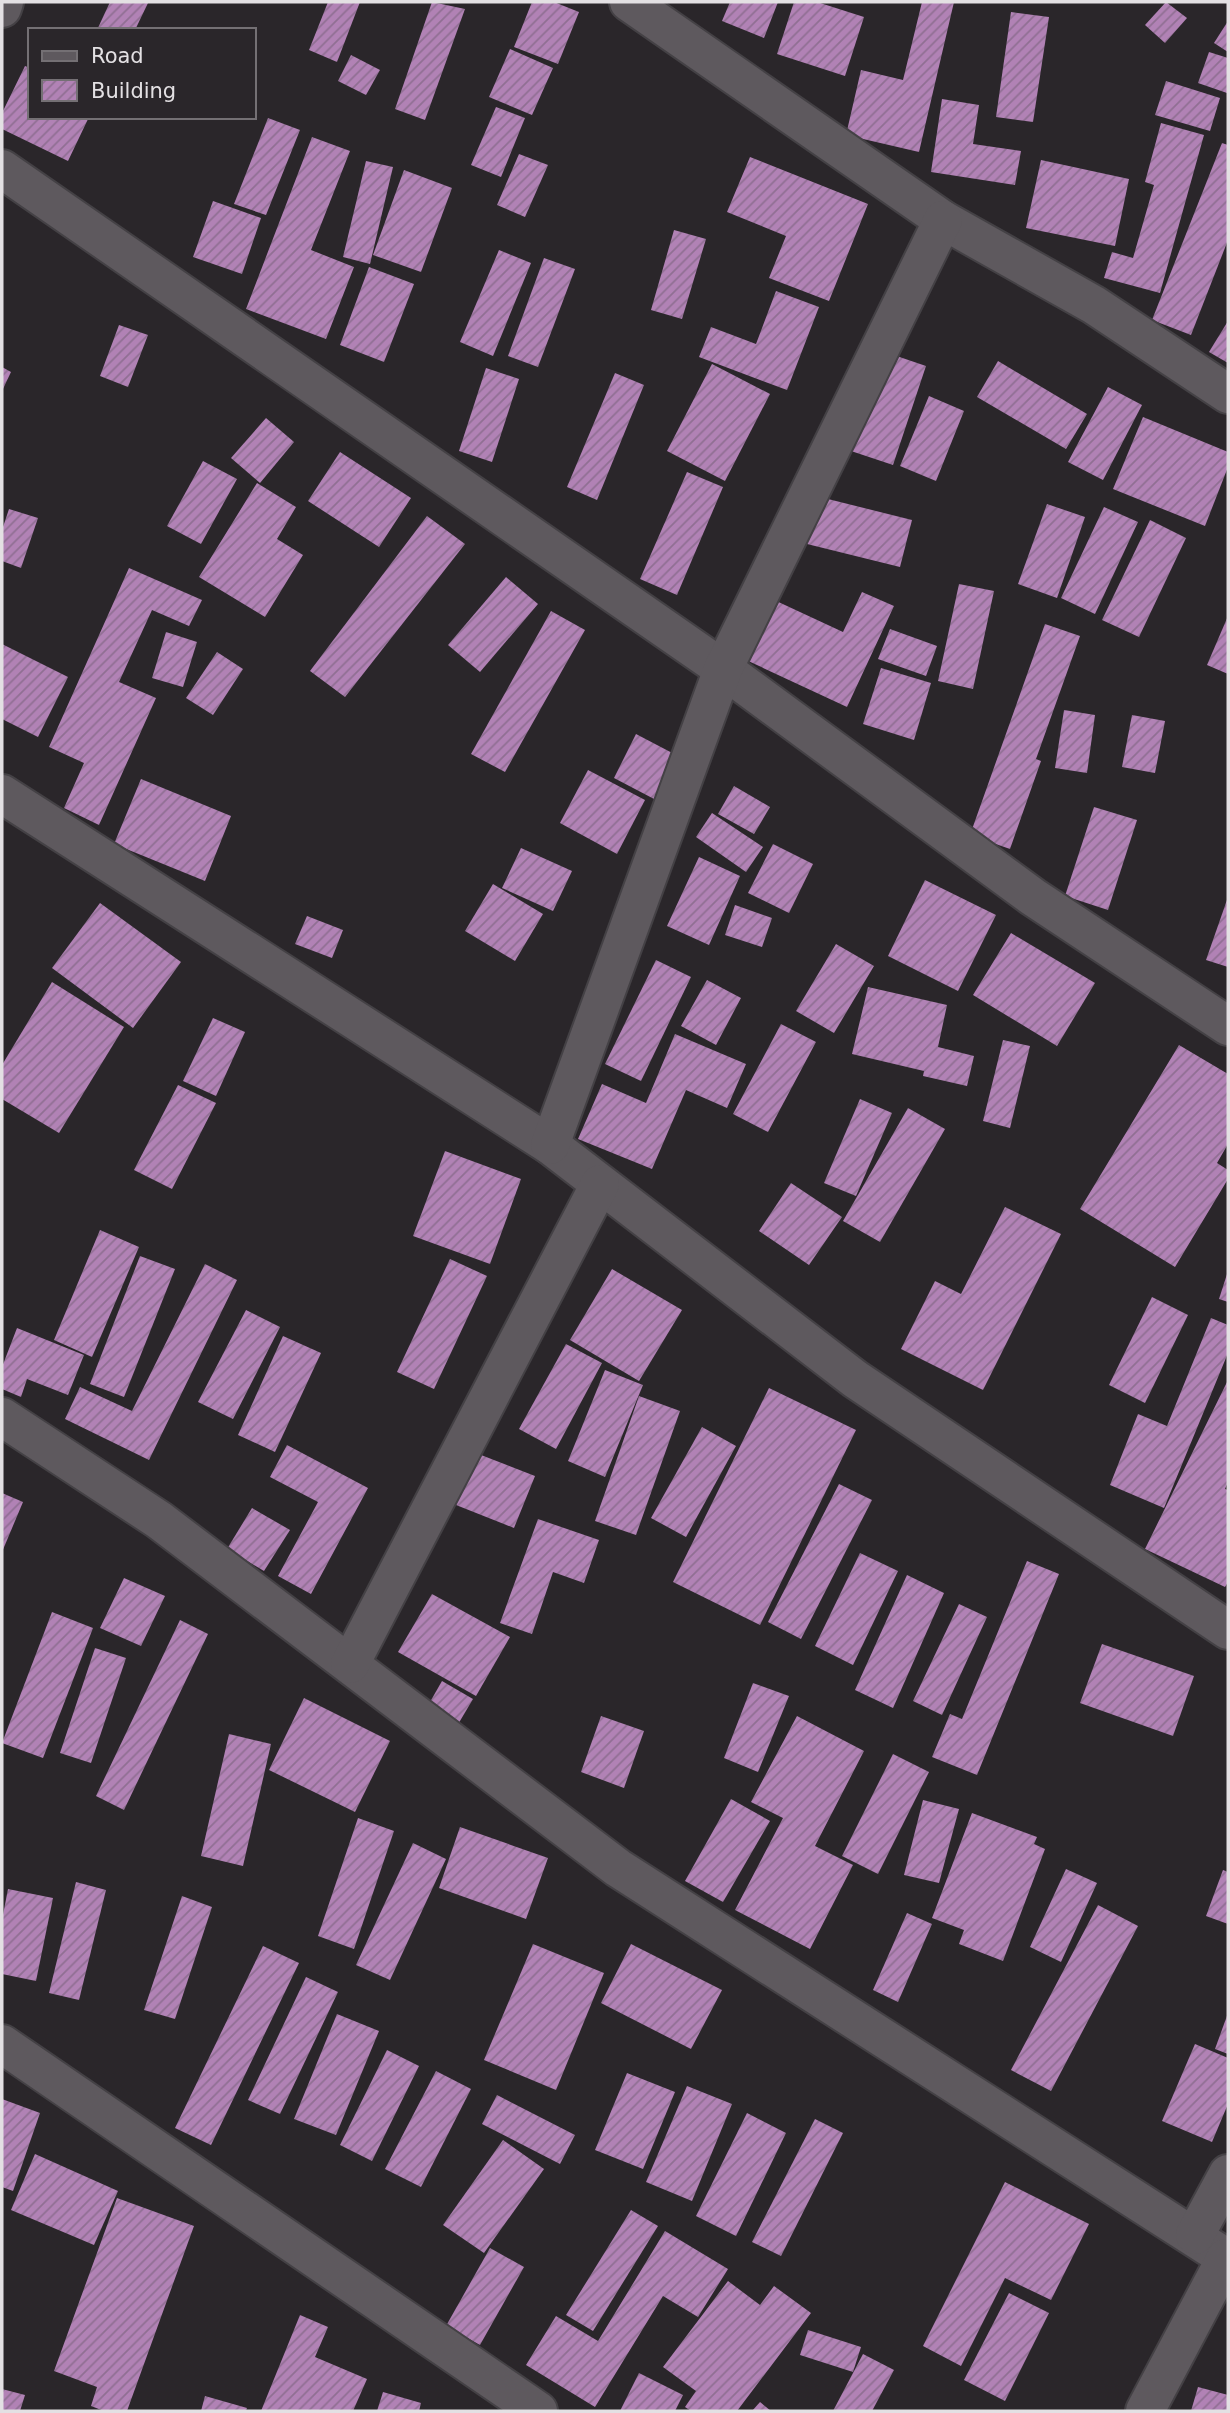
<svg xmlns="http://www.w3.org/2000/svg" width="1230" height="2413" viewBox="0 0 1230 2413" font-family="'DejaVu Sans',sans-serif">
	<defs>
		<pattern id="building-hatch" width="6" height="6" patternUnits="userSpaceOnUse" patternTransform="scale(1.75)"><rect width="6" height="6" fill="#b182b5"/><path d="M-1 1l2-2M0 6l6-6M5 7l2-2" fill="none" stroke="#906f93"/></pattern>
	</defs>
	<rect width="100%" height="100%" fill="#2a262a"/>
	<g fill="url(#building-hatch)">
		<polygon points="110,2 146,2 148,3 135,30 97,30"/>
		<polygon points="328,2 360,2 337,62 309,50"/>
		<polygon points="432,2 465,9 425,120 395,109"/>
		<polygon points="532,2 554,2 579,12 558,64 514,47"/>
		<polygon points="730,2 778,2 764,38 722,21"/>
		<polygon points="794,2 817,2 864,17 845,76 777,54"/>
		<polygon points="922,2 954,2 919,152 846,135 861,70 903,80"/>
		<polygon points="1166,2 1187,18 1165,43 1145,25"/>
		<polygon points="1011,12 1049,17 1033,122 996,117"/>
		<polygon points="1228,21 1228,52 1214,43"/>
		<polygon points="510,49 553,68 532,115 489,97"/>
		<polygon points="1209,52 1228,58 1227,93 1198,83"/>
		<polygon points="351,55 380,70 366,95 338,81"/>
		<polygon points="25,66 30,68 30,117 89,117 68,161 2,129 2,113"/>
		<polygon points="1166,81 1220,98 1210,131 1155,115"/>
		<polygon points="942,99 979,105 973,144 1021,151 1015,185 931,172"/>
		<polygon points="496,107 525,118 501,177 471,165"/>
		<polygon points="268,118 300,130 266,215 234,204"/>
		<polygon points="1161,123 1204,135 1160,293 1104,278 1112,252 1133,258 1154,185 1145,182"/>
		<polygon points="312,137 350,151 311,250 354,267 326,339 246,309"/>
		<polygon points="1222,143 1228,145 1228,240 1191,335 1152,320"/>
		<polygon points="519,154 548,165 525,217 497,205"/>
		<polygon points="750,157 868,204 829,301 769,278 786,236 727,212"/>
		<polygon points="1041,160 1129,179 1115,246 1026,228"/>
		<polygon points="366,161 393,167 370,264 343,257"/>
		<polygon points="404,170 452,188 421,272 373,255"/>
		<polygon points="213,201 261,218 242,274 193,257"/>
		<polygon points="674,230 706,239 682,319 651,310"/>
		<polygon points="499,250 531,263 493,356 460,342"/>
		<polygon points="544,258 575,269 538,367 508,356"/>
		<polygon points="369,267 414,284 384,362 340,345"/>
		<polygon points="776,291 819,307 787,390 699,357 711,327 756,344"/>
		<polygon points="1228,321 1228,363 1209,352"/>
		<polygon points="119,325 148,335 128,387 100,376"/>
		<polygon points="876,349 926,366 893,465 842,448"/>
		<polygon points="998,361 1087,414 1066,449 977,397"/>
		<polygon points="712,364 770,394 725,481 667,451"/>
		<polygon points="2,367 11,372 2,391"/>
		<polygon points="486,368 519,379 492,462 459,451"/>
		<polygon points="615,373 644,385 597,500 567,487"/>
		<polygon points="1108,387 1142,405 1103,480 1068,462"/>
		<polygon points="929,396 964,411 936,481 900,466"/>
		<polygon points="1143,417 1228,452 1228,467 1205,526 1113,489"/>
		<polygon points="266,418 294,442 260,483 231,458"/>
		<polygon points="340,452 411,498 379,547 308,501"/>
		<polygon points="203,461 237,479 201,544 167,526"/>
		<polygon points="687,472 723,487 677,595 640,579"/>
		<polygon points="257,483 296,507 277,539 303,555 265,617 199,577"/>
		<polygon points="820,497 912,520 900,567 807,544"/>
		<polygon points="1047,504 1085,517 1057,598 1018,584"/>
		<polygon points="1104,507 1138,522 1095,614 1061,598"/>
		<polygon points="9,509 38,518 21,568 2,561 2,530"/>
		<polygon points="427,516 465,544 345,697 310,671"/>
		<polygon points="1150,520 1186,538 1139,637 1102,620"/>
		<polygon points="129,568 202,600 189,626 152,610 119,682 156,698 99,825 64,808 84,763 49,747"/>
		<polygon points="506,577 538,604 480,672 448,645"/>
		<polygon points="959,584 994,591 973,689 938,681"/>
		<polygon points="862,592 894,606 847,707 744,659 772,599 843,632"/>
		<polygon points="551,611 585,630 505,772 471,754"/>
		<polygon points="1228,616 1228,674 1207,665"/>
		<polygon points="1045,624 1080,636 1036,759 1041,761 1010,849 970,835"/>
		<polygon points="890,629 937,646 926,676 878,659"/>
		<polygon points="166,632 197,642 183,687 152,678"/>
		<polygon points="2,644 68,677 38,737 2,719"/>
		<polygon points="217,652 243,669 213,715 186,698"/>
		<polygon points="881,668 931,683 914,740 863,724"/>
		<polygon points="1064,710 1095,715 1087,773 1055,768"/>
		<polygon points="1132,715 1165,721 1155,773 1122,767"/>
		<polygon points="636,734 678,756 656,800 614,778"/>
		<polygon points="588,770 645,800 617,854 560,823"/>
		<polygon points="141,779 231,816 205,881 114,844"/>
		<polygon points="734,786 770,807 754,834 718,814"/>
		<polygon points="1094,807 1137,820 1108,910 1065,896"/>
		<polygon points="712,813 763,847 746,872 696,837"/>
		<polygon points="773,844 813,864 789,913 748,893"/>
		<polygon points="521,848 572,871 553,911 502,888"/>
		<polygon points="699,857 740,876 709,945 667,926"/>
		<polygon points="925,880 996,915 958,991 888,956"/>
		<polygon points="493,884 543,914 515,961 465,931"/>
		<polygon points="1228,897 1228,967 1206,960"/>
		<polygon points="100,903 181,962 133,1028 52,968"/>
		<polygon points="735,905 772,918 762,947 725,935"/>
		<polygon points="307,916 343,930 332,958 295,944"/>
		<polygon points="1011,933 1095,983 1057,1046 973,995"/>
		<polygon points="836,944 874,966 834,1033 796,1011"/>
		<polygon points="656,960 691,977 641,1081 605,1064"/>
		<polygon points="707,980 741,998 716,1045 681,1026"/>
		<polygon points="52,982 124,1027 59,1133 2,1099 2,1065"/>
		<polygon points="868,987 947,1005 938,1047 974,1056 967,1086 923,1076 924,1071 852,1054"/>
		<polygon points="213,1018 245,1032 216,1096 183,1081"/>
		<polygon points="781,1024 816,1042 768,1132 733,1114"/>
		<polygon points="675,1034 746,1064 727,1108 686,1090 652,1169 578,1139 602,1084 646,1103"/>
		<polygon points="1003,1040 1030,1046 1010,1128 983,1121"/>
		<polygon points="1179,1045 1228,1074 1228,1144 1217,1163 1228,1170 1228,1179 1175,1267 1080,1209"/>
		<polygon points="178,1085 216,1103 172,1189 134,1170"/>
		<polygon points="860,1099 892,1113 856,1196 824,1183"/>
		<polygon points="908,1108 945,1129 880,1242 843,1221"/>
		<polygon points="445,1151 521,1179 490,1264 413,1236"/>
		<polygon points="791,1183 842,1217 809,1265 759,1231"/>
		<polygon points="1005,1207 1061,1234 983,1390 901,1349 935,1281 961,1294"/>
		<polygon points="100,1230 139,1247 92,1357 54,1340"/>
		<polygon points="140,1256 175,1269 124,1397 90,1384"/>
		<polygon points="450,1259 487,1276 434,1389 397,1372"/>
		<polygon points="205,1264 237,1280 149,1460 65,1419 80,1387 132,1411"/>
		<polygon points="612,1269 682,1310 639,1381 570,1340"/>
		<polygon points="1228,1271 1228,1302 1219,1299"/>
		<polygon points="1152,1297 1188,1315 1145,1403 1109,1385"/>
		<polygon points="246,1310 280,1327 233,1419 198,1402"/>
		<polygon points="1211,1318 1228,1325 1228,1353 1164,1508 1110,1485 1138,1414 1167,1426"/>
		<polygon points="17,1328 84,1355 68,1395 27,1379 21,1397 2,1389 2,1367"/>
		<polygon points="283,1336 321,1353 275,1452 238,1435"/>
		<polygon points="566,1344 602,1363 556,1449 519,1429"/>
		<polygon points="605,1370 643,1385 605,1477 568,1461"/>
		<polygon points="1228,1380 1228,1482 1225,1489 1228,1490 1228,1582 1225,1587 1145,1549"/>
		<polygon points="769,1388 856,1430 760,1625 673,1582"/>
		<polygon points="639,1396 680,1411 636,1535 595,1521"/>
		<polygon points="702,1427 736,1446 686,1537 651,1518"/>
		<polygon points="287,1445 368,1488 311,1594 278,1576 318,1502 270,1477"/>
		<polygon points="476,1453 535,1476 514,1528 456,1505"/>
		<polygon points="839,1484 872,1500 801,1639 768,1622"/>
		<polygon points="2,1493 23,1502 2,1552"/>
		<polygon points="252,1508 290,1530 264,1571 227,1549"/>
		<polygon points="538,1519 599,1540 584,1583 553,1572 532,1634 500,1623"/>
		<polygon points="860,1553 898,1571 853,1665 815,1646"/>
		<polygon points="1027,1561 1059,1574 977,1775 932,1757 950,1714 962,1719"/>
		<polygon points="907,1575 944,1593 893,1708 855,1690"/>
		<polygon points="124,1578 165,1596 141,1646 100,1628"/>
		<polygon points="432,1594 510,1637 476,1696 398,1652"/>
		<polygon points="959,1604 987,1617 942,1715 913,1701"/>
		<polygon points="52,1612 93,1628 43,1758 2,1743"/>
		<polygon points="180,1620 208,1634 124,1810 96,1796"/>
		<polygon points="1102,1644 1194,1676 1173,1736 1080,1703"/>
		<polygon points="95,1648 126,1658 91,1763 60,1753"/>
		<polygon points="442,1681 473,1699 457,1726 426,1709"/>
		<polygon points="753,1683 789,1696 758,1772 724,1758"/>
		<polygon points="304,1698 390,1741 355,1812 269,1770"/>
		<polygon points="601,1716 644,1731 624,1788 581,1772"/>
		<polygon points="797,1716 864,1751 815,1846 853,1865 810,1949 735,1910 783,1818 751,1802"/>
		<polygon points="229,1734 271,1744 243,1866 201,1856"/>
		<polygon points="893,1754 929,1772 878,1874 842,1856"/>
		<polygon points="731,1799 770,1821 723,1902 685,1881"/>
		<polygon points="923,1800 959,1809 939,1883 904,1875"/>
		<polygon points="972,1813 1037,1837 1034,1844 1045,1849 1003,1961 959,1944 964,1930 932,1918"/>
		<polygon points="358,1818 394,1831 354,1949 318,1936"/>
		<polygon points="460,1827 548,1858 526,1919 439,1888"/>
		<polygon points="413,1843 446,1859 390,1980 356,1965"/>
		<polygon points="1066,1869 1097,1883 1061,1962 1030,1947"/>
		<polygon points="1223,1870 1228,1872 1228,1924 1206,1916"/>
		<polygon points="76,1882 106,1890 79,2000 49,1993"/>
		<polygon points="8,1889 53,1898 36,1981 2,1974 2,1920"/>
		<polygon points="182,1896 212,1907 175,2019 144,2010"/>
		<polygon points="1098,1905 1138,1926 1051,2091 1011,2070"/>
		<polygon points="907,1913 932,1924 898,2002 873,1990"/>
		<polygon points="533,1944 604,1973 556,2090 484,2060"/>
		<polygon points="631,1944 722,1990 691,2049 601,2003"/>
		<polygon points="263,1946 299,1963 211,2145 175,2128"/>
		<polygon points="306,1977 338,1992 280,2114 248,2100"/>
		<polygon points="1228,2013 1228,2054 1215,2049"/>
		<polygon points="337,2014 379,2031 336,2135 294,2119"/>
		<polygon points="1195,2044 1228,2058 1228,2104 1212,2142 1162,2121"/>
		<polygon points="387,2050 419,2066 372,2161 340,2145"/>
		<polygon points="436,2071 471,2089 421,2187 385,2169"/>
		<polygon points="627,2073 675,2092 643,2169 595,2150"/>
		<polygon points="687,2086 732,2104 692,2201 646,2182"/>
		<polygon points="497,2095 575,2135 560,2164 482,2124"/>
		<polygon points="2,2099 40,2113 13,2191 2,2187"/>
		<polygon points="747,2113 786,2133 736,2236 696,2216"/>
		<polygon points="815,2119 843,2133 781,2256 752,2242"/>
		<polygon points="503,2140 544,2169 484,2253 443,2225"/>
		<polygon points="35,2154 118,2191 94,2245 11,2210"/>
		<polygon points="1005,2182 1089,2224 1051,2300 1005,2278 961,2366 923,2346"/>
		<polygon points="117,2198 194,2226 127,2411 104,2411 91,2406 97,2387 54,2371"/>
		<polygon points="631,2210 658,2226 593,2331 566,2315"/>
		<polygon points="665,2231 728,2269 698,2317 663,2296 595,2407 526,2365 556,2316 598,2341"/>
		<polygon points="490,2248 524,2267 480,2345 446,2326"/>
		<polygon points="728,2281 760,2305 774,2286 811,2313 737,2411 691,2411 685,2407 696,2391 663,2367"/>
		<polygon points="1009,2293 1049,2313 1005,2401 964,2380"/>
		<polygon points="300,2315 328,2327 315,2357 367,2379 353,2411 261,2411"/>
		<polygon points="808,2330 861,2347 853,2372 800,2355"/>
		<polygon points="863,2354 894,2370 872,2411 833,2411"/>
		<polygon points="639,2373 683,2395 675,2411 620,2411"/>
		<polygon points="1198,2387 1228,2395 1228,2411 1191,2411"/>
		<polygon points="2,2389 25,2395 20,2411 2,2411"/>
		<polygon points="383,2392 421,2403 419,2411 377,2411"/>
		<polygon points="205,2396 247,2408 246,2411 201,2411"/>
		<polygon points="760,2402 771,2411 752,2411"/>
	</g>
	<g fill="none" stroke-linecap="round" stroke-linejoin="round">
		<g stroke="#444145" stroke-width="42">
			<g id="minor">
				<polyline points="629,2 943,220 1094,305 1228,394"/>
				<polyline points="2,8 4,2"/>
				<polyline points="2,169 723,669 1033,897 1228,1026"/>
				<polyline points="2,794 550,1145 855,1379 1228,1630"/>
				<polyline points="550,1145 723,669 943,220"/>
				<polyline points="2,1417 159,1520 618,1868 1228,2259"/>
				<polyline points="350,1664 600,1184"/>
				<polyline points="2,2044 538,2411"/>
				<polyline points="1195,2235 1228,2174"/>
				<polyline points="1145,2411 1226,2258"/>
			</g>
		</g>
		<use href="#minor" stroke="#5e595e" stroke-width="38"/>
	</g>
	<rect width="1230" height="2413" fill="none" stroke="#e3e0e3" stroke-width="7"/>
	<rect x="28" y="28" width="228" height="91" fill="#2a262a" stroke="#747074" stroke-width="2"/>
	<rect x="42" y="51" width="35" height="10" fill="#5e595e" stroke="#747074" stroke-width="2"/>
	<text x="91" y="63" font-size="21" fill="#e3e0e3">Road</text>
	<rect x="42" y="80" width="35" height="21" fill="url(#building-hatch)" stroke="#747074" stroke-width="2"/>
	<text x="91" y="98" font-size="21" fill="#e3e0e3">Building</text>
</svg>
